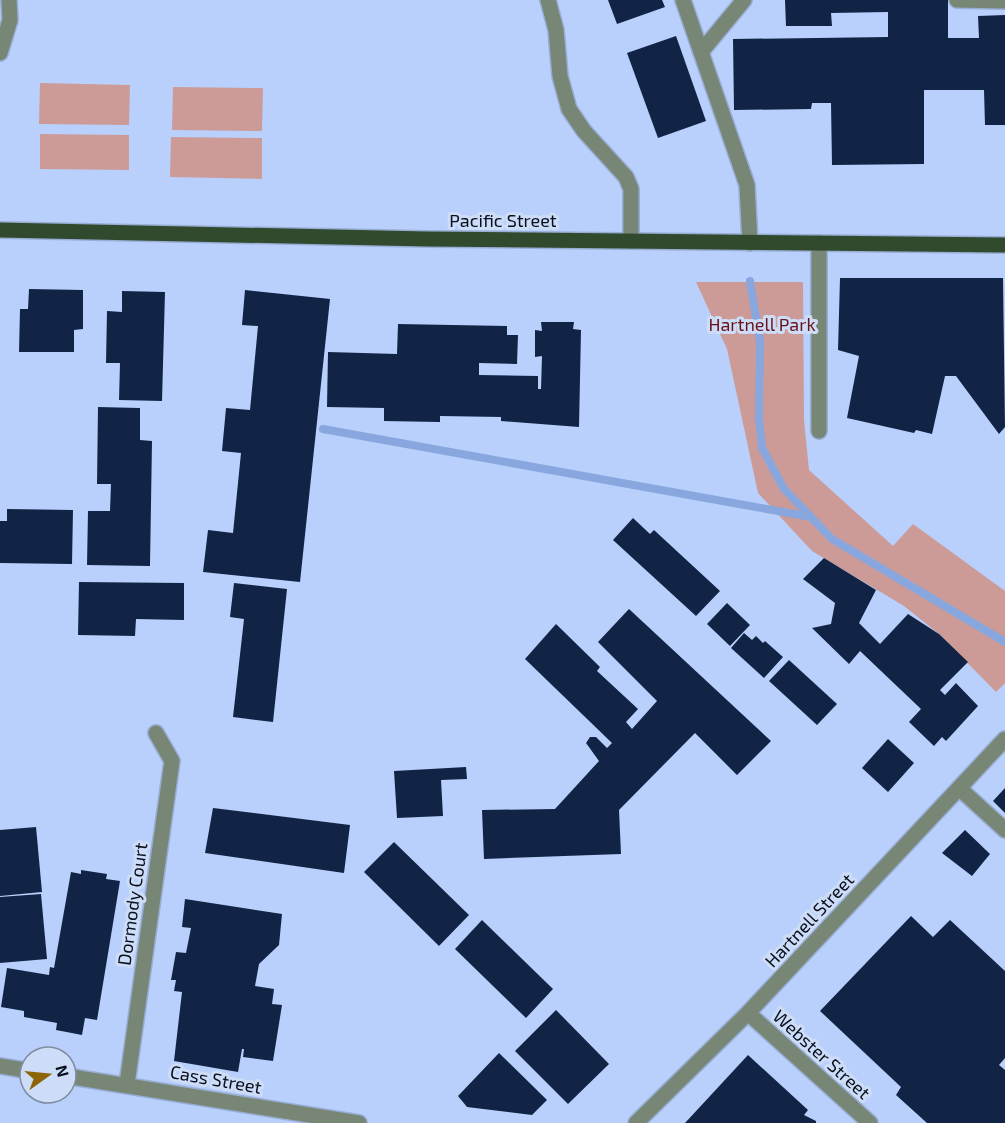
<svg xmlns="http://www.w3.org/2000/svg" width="1005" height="1123" viewBox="0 0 1005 1123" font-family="'Exo 2',sans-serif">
	<rect width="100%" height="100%" fill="#b8d0fb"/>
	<g fill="#cc9b98">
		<polygon points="40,83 130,85 129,125 39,124"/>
		<polygon points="173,87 263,88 262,131 172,130"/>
		<polygon points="40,134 129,135 129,170 40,169"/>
		<polygon points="171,137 262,138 262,179 170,177"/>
		<polygon points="696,282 803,282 804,420 809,470 893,546 913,524 1005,591 1005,683 996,692 939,634 904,606 812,551 758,493 727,349"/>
	</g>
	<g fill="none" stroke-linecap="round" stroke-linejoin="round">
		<g stroke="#88a7df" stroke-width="8">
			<polyline points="750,281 760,342 759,418 762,448 784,489 832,539 1005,642"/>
			<polyline points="323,429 811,517"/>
		</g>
	</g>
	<g fill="#122445">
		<polygon points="608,0 662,0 665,7 617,24"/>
		<polygon points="785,0 948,0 948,38 979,38 978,16 1005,15 1005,125 985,125 984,90 924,90 924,164 832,165 831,103 812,103 811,109 734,110 733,39 888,37 888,12 831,13 832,26 786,26"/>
		<polygon points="676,36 706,121 658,138 627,53"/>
		<polygon points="840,278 1003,278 1005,427 999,434 956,376 945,376 932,434 916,430 914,433 847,418 859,356 838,350"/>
		<polygon points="29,289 83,290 83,329 74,330 74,352 19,352 20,309 28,309"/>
		<polygon points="245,290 330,299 300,582 203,572 208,530 233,533 241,453 222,451 226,408 250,410 258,326 242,325"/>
		<polygon points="122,291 165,292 162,401 119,400 120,363 106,363 107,311 122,312"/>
		<polygon points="541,322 574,322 573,329 581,330 579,427 501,421 501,417 440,416 440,422 384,421 384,408 327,407 328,352 397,354 398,324 507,326 507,335 518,335 517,364 479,363 479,375 538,376 538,389 541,389 542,356 535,357 535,330 542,331"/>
		<polygon points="98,407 140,408 140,440 152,441 150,566 87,565 88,511 110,511 111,484 97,484"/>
		<polygon points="7,509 73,510 72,564 0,563 0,521 7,521"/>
		<polygon points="633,518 650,534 654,530 720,591 696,616 613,540"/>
		<polygon points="824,558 876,590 859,623 880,644 908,614 939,634 968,662 940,690 945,695 956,683 978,706 946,741 942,737 934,746 909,722 921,709 860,651 849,664 812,628 831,624 835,603 803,579"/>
		<polygon points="79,582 184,583 184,620 136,619 135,636 78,635"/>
		<polygon points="234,583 287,589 273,722 233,717 244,619 230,617"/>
		<polygon points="727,603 750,625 730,646 707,624"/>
		<polygon points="629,609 771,741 737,775 695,733 619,810 621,854 484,859 482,810 555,809 599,761 586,743 590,737 596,737 607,748 612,743 525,659 556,624 600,667 597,671 638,709 626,722 632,729 657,701 598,642"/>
		<polygon points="744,633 752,640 756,636 763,643 765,641 783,657 764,678 731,648"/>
		<polygon points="789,660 837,704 817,725 769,681"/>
		<polygon points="888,739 914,763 888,792 862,768"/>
		<polygon points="466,767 467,779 441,780 443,816 397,818 394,771"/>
		<polygon points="1005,788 1005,813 993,801"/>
		<polygon points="213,808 350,825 344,873 205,853"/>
		<polygon points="36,827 42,892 0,896 0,830"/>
		<polygon points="965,830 990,854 972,876 942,853"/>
		<polygon points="394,842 469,915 439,946 364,872"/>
		<polygon points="81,870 107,874 106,879 120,881 97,1020 85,1018 82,1035 56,1030 57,1023 24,1017 24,1011 1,1007 7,968 49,975 50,967 54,968 71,872 81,874"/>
		<polygon points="41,894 47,959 0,963 0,897"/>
		<polygon points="185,899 282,914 279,945 259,964 255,986 274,989 272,1004 282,1005 273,1061 243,1057 244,1049 242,1049 238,1072 174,1061 182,992 174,991 176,980 171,980 176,952 186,953 191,928 182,927"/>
		<polygon points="911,916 933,937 950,920 1005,971 1005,1058 999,1065 1005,1070 1005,1123 927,1123 896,1095 901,1087 820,1011"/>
		<polygon points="482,920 553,989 526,1018 455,949"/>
		<polygon points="556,1010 609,1064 568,1104 515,1051"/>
		<polygon points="499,1053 547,1100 532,1115 467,1107 458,1096"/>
		<polygon points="748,1055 808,1110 804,1115 816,1121 816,1123 685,1123"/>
	</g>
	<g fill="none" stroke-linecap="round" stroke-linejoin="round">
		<g stroke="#98add3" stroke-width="18">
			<g id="minor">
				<polyline points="548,0 556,30 560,76 569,109 584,131 626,177 631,189 631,241"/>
				<polyline points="683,0 747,185 750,243"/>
				<polyline points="957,0 1005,1"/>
				<polyline points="701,52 744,0"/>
				<polyline points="0,53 10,20 9,0"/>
				<polyline points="819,431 819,243"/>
				<polyline points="959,788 1005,830"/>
				<polyline points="748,1013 870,1123"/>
				<polyline points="0,1066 30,1071"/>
				<polyline points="66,1076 359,1123"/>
				<polyline points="127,1084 172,761 156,733"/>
				<polyline points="636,1123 748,1013 1005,739"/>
			</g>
		</g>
		<g stroke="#98add3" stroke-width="18">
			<polyline id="major" points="0,230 427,239 1005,245"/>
		</g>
		<use href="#minor" stroke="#778675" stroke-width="15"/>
		<use href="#major" stroke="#314a2e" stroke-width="15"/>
	</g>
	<g text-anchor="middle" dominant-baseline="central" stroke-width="6" stroke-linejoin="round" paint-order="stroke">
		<g font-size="18" fill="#08101e" stroke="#ceddf7">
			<text x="503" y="220">Pacific Street</text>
			<text transform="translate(132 904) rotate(-82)">Dormody Court</text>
			<text transform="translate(809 920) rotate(-47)">Hartnell Street</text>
			<text transform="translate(822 1054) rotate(42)">Webster Street</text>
			<text transform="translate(216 1079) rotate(10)">Cass Street</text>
		</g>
		<g font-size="18" fill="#6a131b" stroke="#ceddf7">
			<text x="762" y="324">Hartnell Park</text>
		</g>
	</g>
	<g transform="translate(48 1075) rotate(75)"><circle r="28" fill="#ceddf7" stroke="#7f8ba0" stroke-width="1.5"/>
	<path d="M0-4.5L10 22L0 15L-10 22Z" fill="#8b6506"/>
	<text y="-9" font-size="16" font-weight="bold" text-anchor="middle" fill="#08101e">N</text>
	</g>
</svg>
